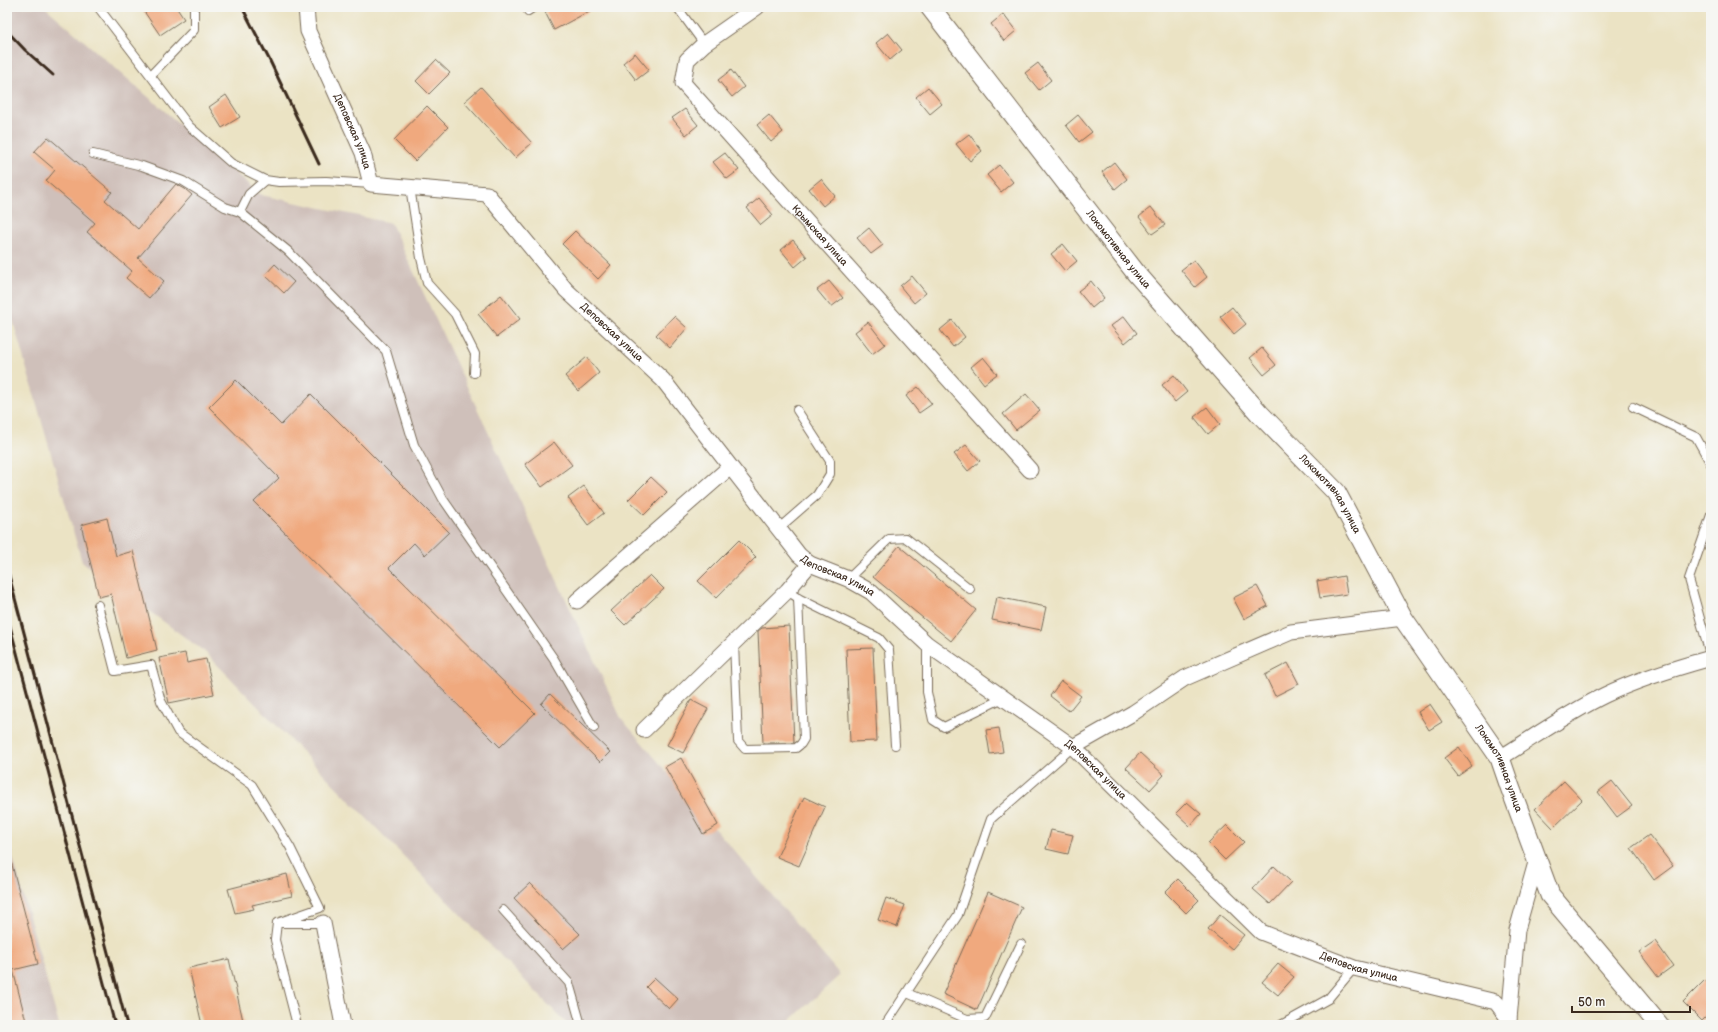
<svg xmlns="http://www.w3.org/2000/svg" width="1718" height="1032" viewBox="0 0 1718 1032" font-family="'Balsamiq Sans',sans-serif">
	<rect width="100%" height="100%" fill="#f6f6f2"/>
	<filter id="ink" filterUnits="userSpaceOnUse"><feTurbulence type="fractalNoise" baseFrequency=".025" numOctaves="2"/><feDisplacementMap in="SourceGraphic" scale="8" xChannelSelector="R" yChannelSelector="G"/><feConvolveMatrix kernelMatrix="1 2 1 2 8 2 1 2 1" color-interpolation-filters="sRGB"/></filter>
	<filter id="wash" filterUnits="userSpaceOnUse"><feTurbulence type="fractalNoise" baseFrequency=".012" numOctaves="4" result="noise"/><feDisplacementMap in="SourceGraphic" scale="16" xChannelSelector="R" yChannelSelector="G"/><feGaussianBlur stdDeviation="0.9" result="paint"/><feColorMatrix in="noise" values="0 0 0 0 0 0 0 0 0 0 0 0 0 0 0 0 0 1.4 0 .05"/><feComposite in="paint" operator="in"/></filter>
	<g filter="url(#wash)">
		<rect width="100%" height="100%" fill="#ebe3c4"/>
		<g fill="#cfc0ba">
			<polygon points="7,7 45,7 261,195 391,223 621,718 840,975 785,1025 568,1025 205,652 82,562 7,300"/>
			<polygon points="7,836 59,1025 7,1025"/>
		</g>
		<g id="blocks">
			<g fill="#f0a97e">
				<polygon points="141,7 176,7 184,19 160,35"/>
				<polygon points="554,7 597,7 554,30 545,12"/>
				<polygon points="1003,14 1016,31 1004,41 991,24"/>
				<polygon points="888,33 902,50 890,60 876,43"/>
				<polygon points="635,53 649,70 636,80 623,63"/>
				<polygon points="436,60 450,73 429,94 416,81"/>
				<polygon points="1038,63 1051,80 1039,90 1025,73"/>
				<polygon points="731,70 744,87 732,97 718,80"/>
				<polygon points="481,87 532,143 515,158 464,102"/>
				<polygon points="928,87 942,104 930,114 916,97"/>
				<polygon points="226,95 240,117 222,128 209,107"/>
				<polygon points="427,106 448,127 415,161 394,140"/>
				<polygon points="685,109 698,125 686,135 672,118"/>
				<polygon points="769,115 783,132 771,142 757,125"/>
				<polygon points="1078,115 1092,132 1079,142 1066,125"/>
				<polygon points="969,134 982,151 970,161 956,144"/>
				<polygon points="48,137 112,192 105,200 138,229 176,184 185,189 192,195 138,258 164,281 149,298 126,278 132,271 87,232 95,223 46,181 55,170 34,152"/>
				<polygon points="725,153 739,170 727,179 713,162"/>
				<polygon points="1114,162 1127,179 1115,189 1102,172"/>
				<polygon points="999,165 1013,182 1001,192 987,175"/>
				<polygon points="821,179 835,196 823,206 809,189"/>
				<polygon points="759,198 773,215 761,225 747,208"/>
				<polygon points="1151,207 1165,225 1152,234 1139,217"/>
				<polygon points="869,228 883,245 871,254 857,238"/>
				<polygon points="575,231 611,265 598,279 562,244"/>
				<polygon points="793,240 807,257 795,267 781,250"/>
				<polygon points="1063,244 1077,261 1065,271 1051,254"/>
				<polygon points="1194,260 1207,277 1195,287 1181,270"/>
				<polygon points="275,264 294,282 284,293 265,275"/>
				<polygon points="912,276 926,293 914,303 900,286"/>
				<polygon points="829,281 843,298 831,307 817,290"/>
				<polygon points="1091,281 1104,298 1092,308 1078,291"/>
				<polygon points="501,295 520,319 497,337 478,314"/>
				<polygon points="1232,307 1246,324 1234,334 1220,317"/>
				<polygon points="674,316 687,328 670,348 656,335"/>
				<polygon points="1124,316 1137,333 1125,343 1111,326"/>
				<polygon points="952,320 965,337 953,347 940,330"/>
				<polygon points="868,322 885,344 872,354 855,332"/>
				<polygon points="1262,348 1276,365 1264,375 1250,358"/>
				<polygon points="587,357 599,373 578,391 565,376"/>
				<polygon points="983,357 997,374 984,384 971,367"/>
				<polygon points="1174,375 1187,392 1175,402 1162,385"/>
				<polygon points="236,380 281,425 311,394 449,532 425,555 414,543 389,568 535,713 500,747 254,502 279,478 209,407"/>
				<polygon points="918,387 932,404 919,413 906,396"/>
				<polygon points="1026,394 1040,410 1016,430 1003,414"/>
				<polygon points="1207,407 1220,424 1208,434 1194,417"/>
				<polygon points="554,442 572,465 542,487 525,464"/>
				<polygon points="966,445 980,461 968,471 954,454"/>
				<polygon points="651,477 667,492 644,515 628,500"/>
				<polygon points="584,486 604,513 588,525 568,498"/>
				<polygon points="107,518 116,556 133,551 157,650 126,658 111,594 99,597 81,525"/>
				<polygon points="739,540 756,557 716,598 698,581"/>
				<polygon points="899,546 976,610 951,641 873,577"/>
				<polygon points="650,575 664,589 625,625 611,611"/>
				<polygon points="1344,576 1347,594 1320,598 1317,581"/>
				<polygon points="1257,586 1268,606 1244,619 1233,598"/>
				<polygon points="997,597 1046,607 1041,630 992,620"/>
				<polygon points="789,626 794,743 763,743 758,631 762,628"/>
				<polygon points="873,648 877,741 850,742 846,649"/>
				<polygon points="185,653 187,663 206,659 214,694 169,703 159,658"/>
				<polygon points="1288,663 1299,684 1275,696 1265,675"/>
				<polygon points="1061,681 1081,696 1069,711 1050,696"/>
				<polygon points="550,694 610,752 600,762 541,704"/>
				<polygon points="691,700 708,709 683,753 667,745"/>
				<polygon points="1430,704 1442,722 1429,730 1418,712"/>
				<polygon points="999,728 1003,752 990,754 986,730"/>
				<polygon points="1459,747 1472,766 1458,776 1444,758"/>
				<polygon points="1140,753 1164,775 1150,790 1126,768"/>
				<polygon points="681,758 718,825 703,834 665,767"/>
				<polygon points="1564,781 1582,800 1553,828 1535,809"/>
				<polygon points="1612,781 1632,806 1617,817 1598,792"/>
				<polygon points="804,797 825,807 799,866 777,857"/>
				<polygon points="1187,802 1201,814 1190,826 1176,813"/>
				<polygon points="1227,825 1244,842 1225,860 1208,843"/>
				<polygon points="1051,830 1073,835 1068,854 1046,849"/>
				<polygon points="1649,835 1673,866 1654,880 1631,848"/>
				<polygon points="7,861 11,861 38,964 13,970 27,1025 7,1025"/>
				<polygon points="1274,866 1291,882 1270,904 1253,889"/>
				<polygon points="287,874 292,896 252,905 254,909 235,913 228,889"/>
				<polygon points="1178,879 1199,900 1186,913 1165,892"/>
				<polygon points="530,883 580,934 563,949 514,898"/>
				<polygon points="988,892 1022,907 977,1010 943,994"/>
				<polygon points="886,898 905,905 897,927 878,920"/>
				<polygon points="1220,915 1244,935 1232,949 1208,929"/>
				<polygon points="1655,941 1673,966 1658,977 1639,952"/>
				<polygon points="229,959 244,1025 202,1025 189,968"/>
				<polygon points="1278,964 1294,977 1278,995 1262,982"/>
				<polygon points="655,978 678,999 669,1009 646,987"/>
				<polygon points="1705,980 1711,987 1711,1012 1702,1021 1683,1002"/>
			</g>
		</g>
	</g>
	<g filter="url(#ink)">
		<use href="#blocks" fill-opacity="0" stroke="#796b58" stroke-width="1"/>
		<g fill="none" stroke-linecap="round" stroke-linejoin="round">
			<g stroke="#796b58" stroke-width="10">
				<g id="service">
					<polyline points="98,7 189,126 231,163 265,180 279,182 326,181 371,184"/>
					<polyline points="677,7 704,44"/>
					<polyline points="528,11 534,7"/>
					<polyline points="151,75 194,30 194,7"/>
					<polyline points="93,154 142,166 183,181 225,207 240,212 249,194 265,180"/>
					<polyline points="410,187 421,258 427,283 455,314 475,354 474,373"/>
					<polyline points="240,212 288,251 386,351 414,445 443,499 554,659 594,728"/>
					<polyline points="1633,407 1696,437 1711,464"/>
					<polyline points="778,529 817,495 830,474 830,461 797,410"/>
					<polyline points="848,579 889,539 906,538 970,589"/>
					<polyline points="787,591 798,598 879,638 889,650 895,745"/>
					<polyline points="98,605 115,671 151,665 161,701 178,732 252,785 290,847 320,908 277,923"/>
					<polyline points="734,643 738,741 745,749 796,748 801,744 804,739 798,598"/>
					<polyline points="927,644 927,692 933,720 944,727 1003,698"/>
					<polyline points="1711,658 1689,579 1711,515"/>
					<polyline points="503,910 569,983 581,1025"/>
					<polyline points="907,993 967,1019 985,1018 1021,944"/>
					<polyline points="297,1025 275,940 277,923 323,923"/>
					<polyline points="885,1025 958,915 991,819 1073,747"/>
					<polyline points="1281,1025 1328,999 1354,968"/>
				</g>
			</g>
			<g stroke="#796b58" stroke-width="17">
				<g id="minor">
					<path id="s1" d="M 306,7 L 308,31 L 363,153 L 371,184 L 487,194 L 566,290 L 663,380 L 799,555 L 810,564 L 848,579 L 871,592 L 927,644 L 1073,747 L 1261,932 L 1354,968 L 1496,1002 L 1509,1019"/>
					<path id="s2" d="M 757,7 L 704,44 L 687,60 L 683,83 L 1030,470"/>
					<polyline points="577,601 730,467"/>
					<polyline points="644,730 787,591 810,564"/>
					<polyline points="1073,747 1133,713 1185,678 1291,632 1403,618"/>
					<path d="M 1500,758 C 1534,737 1568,713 1605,695 C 1638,679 1675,668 1711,658"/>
					<polyline points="323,923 343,1025"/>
					<polyline points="1507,1024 1509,1019 1517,930 1537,859"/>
				</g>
			</g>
			<g stroke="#796b58" stroke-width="21">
				<g id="tertiary">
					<path id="s3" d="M 930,7 L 1136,273 L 1259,413 L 1336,492 L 1403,618 L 1500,758 L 1510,787 L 1550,895 L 1659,1025"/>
				</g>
			</g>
			<use href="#service" stroke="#fff" stroke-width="8"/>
			<use href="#minor" stroke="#fff" stroke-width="15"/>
			<use href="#tertiary" stroke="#fff" stroke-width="19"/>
			<g stroke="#3b2a1e" stroke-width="3">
				<polyline points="242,7 270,61 319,164"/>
				<polyline points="7,31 25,50 53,75"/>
				<polyline points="7,568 127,1025"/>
				<polyline points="7,615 115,1025"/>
			</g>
		</g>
	</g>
	<g text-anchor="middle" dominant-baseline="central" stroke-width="3" stroke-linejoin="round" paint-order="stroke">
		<g font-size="10" fill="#3b2a1e" stroke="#f6f6f2">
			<text stroke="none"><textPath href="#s1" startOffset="134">Деповская улица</textPath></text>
			<text stroke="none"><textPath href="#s2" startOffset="316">Крымская улица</textPath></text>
			<text stroke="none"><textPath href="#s3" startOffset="307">Локомотивная улица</textPath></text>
			<text stroke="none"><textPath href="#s1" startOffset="493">Деповская улица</textPath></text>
			<text stroke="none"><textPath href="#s3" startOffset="631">Локомотивная улица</textPath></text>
			<text stroke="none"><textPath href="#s1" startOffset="829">Деповская улица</textPath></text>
			<text stroke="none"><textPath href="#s3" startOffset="955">Локомотивная улица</textPath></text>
			<text stroke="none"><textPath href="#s1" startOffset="1153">Деповская улица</textPath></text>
			<text stroke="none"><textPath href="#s1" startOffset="1489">Деповская улица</textPath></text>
		</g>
	</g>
	<rect width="1718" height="1032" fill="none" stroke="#f6f6f2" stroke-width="24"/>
	<path d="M1572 1006v6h118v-6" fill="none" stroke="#3b2a1e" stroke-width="2"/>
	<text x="1578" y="1006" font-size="12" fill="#3b2a1e" stroke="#f6f6f2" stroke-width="3" paint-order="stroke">50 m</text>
</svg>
